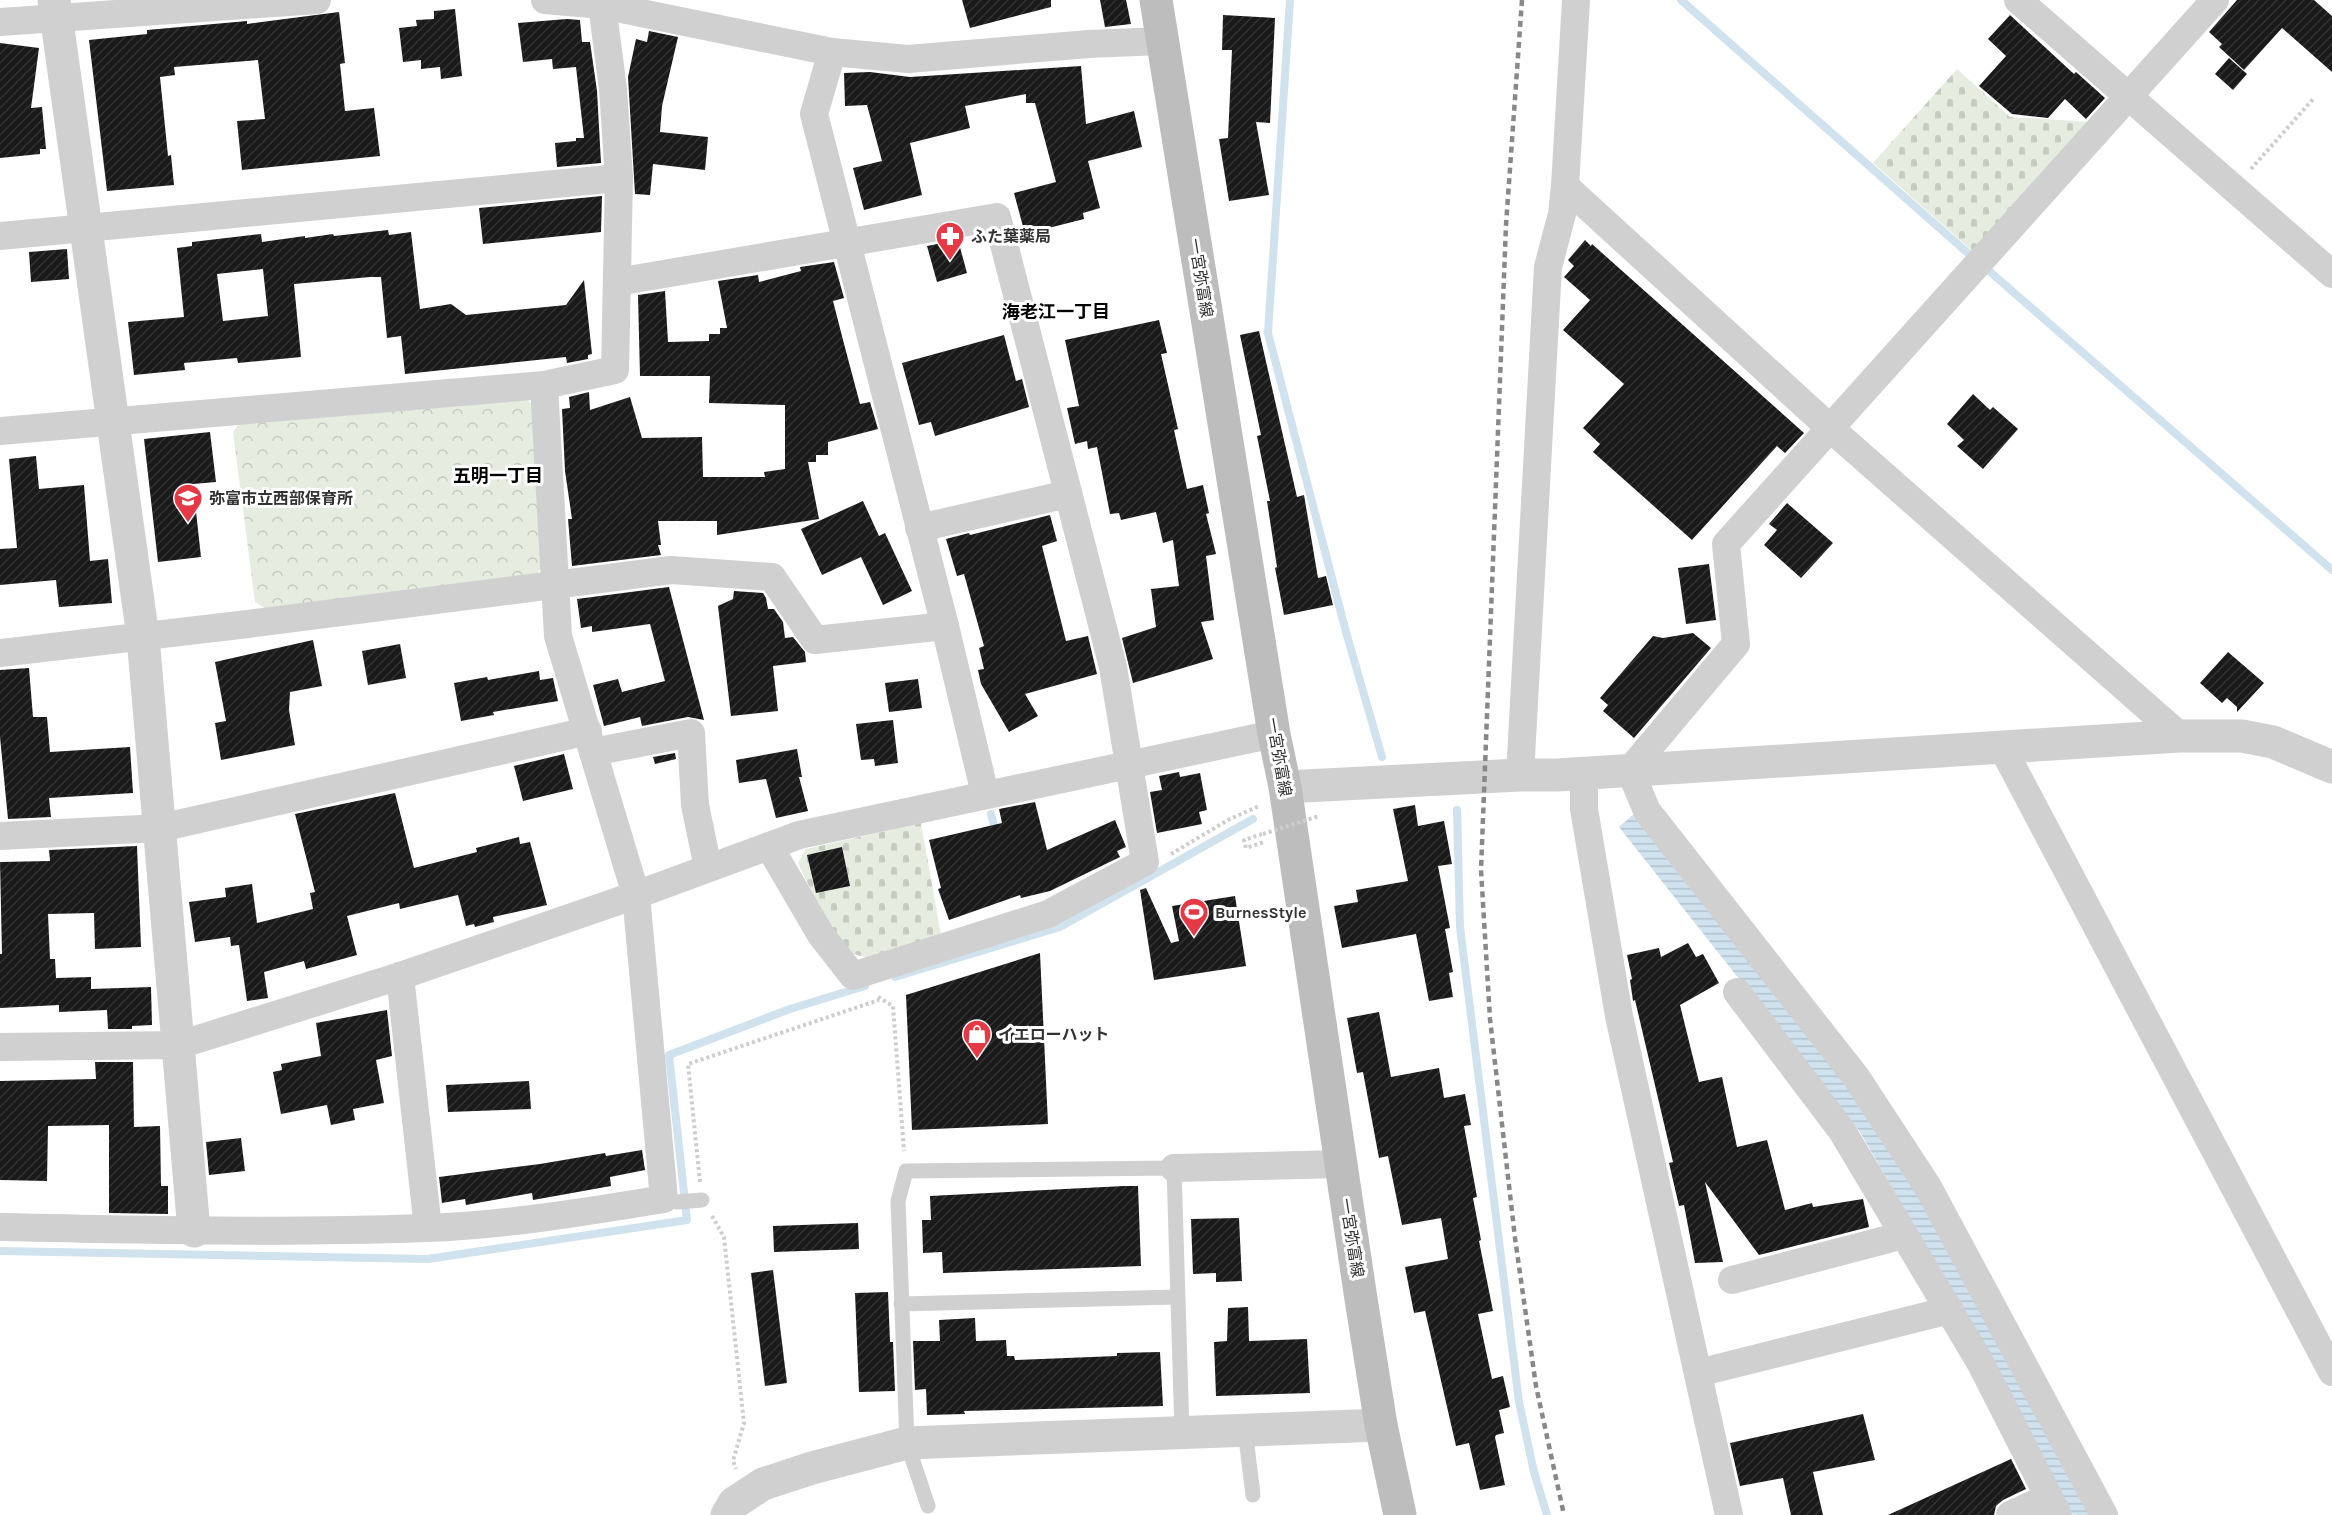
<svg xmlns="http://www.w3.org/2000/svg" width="2332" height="1515" viewBox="0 0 2332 1515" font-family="Karla,'Noto Sans JP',sans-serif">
	<defs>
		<pattern id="cemetery-stones" width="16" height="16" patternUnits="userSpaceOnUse" patternTransform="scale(1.5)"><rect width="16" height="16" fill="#e6ecdf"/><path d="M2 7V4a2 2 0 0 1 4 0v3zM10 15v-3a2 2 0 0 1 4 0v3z" fill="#c6cbc0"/></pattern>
		<pattern id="park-crowns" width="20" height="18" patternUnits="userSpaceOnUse" patternTransform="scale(1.5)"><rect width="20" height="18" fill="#e6ecdf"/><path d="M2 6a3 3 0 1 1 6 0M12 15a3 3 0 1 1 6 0" fill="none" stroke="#c6cbc0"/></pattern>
		<pattern id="water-rules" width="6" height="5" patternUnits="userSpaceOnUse" patternTransform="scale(1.5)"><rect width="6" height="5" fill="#cfe2ee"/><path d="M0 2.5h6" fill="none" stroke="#b2c2cd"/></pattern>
		<pattern id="building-hatch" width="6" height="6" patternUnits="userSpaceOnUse" patternTransform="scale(1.5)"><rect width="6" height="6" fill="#1a1a1a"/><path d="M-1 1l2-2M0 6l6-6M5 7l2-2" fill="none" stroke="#333"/></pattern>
	</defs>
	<rect width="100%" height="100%" fill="#fff"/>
	<g fill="url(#cemetery-stones)">
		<polygon points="1957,69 2010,117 2091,122 1977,255 1873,163"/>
		<polygon points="921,823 941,935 868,958 850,953 820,909 798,863 806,849"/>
	</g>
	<polygon fill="url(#park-crowns)" points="523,397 533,405 542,567 535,577 269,611 255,602 233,432 241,422"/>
	<polygon fill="url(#water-rules)" points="1635,813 1865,1106 2009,1351 2094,1515 2073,1515 1988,1355 1860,1132 1619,827"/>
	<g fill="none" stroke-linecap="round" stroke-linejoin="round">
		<g stroke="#cfe2ee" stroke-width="8">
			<polyline points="1290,0 1268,333 1346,632 1382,757"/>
			<polyline points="1681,0 1970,255"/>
			<polyline points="1988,270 2332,570"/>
			<polyline points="1457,810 1460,927 1519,1402 1534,1472 1547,1515"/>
			<polyline points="991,814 996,834"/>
			<polyline points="895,977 1060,927 1253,819"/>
			<polyline points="0,1251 428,1259 687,1220 669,1055 790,1009 865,986"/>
		</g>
	</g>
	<g fill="url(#building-hatch)" fill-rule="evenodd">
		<polygon points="962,0 1051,0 1051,7 970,28"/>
		<polygon points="1100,0 1126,0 1131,24 1105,27"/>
		<polygon points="2237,0 2314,0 2332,16 2332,72 2282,28 2244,70 2219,47 2222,44 2209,32"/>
		<polygon points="455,9 462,76 441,79 440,67 421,69 421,60 403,62 399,28 417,26 416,20 434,19 434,11"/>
		<polygon points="339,12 345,63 340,64 345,111 374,108 380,156 242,170 237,121 265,119 258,60 174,67 175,75 160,77 168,156 171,155 174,185 107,191 89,40 147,34 147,30 247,21 247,24"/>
		<polygon points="1223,15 1275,18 1270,123 1256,122 1269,195 1229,201 1219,139 1228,138 1232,50 1222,50"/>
		<polygon points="2010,15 2074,74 2076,72 2105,98 2086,119 2065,99 2048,118 2012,114 1979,86 2006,56 1988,39"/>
		<polygon points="567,19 580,20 582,42 590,42 597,91 601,163 557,167 555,143 576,141 576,138 584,138 576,67 553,69 552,59 523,62 518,23"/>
		<polygon points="649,31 678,37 662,106 660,132 708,137 705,170 653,164 650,195 635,194 628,77 636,39 647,42"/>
		<polygon points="0,43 39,48 31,108 42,107 46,149 40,149 40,154 0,158"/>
		<polygon points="2229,58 2247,74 2233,90 2215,74"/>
		<polygon points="1081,66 1086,124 1134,111 1142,147 1088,161 1100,208 1083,213 1084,219 1025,234 1014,193 1056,182 1035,103 1026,103 1026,94 965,106 970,128 910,143 922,195 864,210 853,168 882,161 867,105 845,106 844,73 870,72 910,77"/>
		<polygon points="602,196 601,232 483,244 479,208"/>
		<path d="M 388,230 L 389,235 L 411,232 L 420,309 L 451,304 L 466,315 L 566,305 L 584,280 L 592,354 L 588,355 L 588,359 L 567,363 L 566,357 L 405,374 L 401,336 L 387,338 L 381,277 L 370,277 L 294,284 L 301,357 L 238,363 L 237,358 L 184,363 L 185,370 L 134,375 L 128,322 L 184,317 L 177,248 L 192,246 L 192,242 L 261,234 L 262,242 L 305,236 L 305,238 L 333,234 L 334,236 ZM 263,269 L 268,316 L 223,321 L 217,274 Z"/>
		<polygon points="958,240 967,273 937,282 927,246"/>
		<polygon points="1585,240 1591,246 1592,244 1804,433 1785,453 1777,446 1692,540 1593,452 1600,444 1583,428 1624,384 1563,330 1590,300 1564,277 1574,266 1568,260"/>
		<polygon points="67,249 69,279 31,282 29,252"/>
		<polygon points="834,262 844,298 833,301 843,340 860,404 870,402 878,429 828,442 828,455 816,455 816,462 808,462 819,519 717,535 717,521 658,521 661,545 658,545 661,555 572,566 568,519 572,519 565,471 562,409 570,408 569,397 589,392 590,410 630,397 642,438 702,437 703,477 765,477 764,472 785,469 785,405 709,403 710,376 640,376 638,295 665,291 668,342 709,341 709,334 720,334 720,328 727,328 718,281 758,275 759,282 801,271 800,267"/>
		<polygon points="1159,320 1167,353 1161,354 1178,429 1174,430 1187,489 1203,485 1209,513 1206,514 1216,554 1206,556 1214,620 1201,622 1213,659 1133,683 1122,638 1156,627 1151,589 1179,586 1173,540 1163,543 1156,512 1121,520 1119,513 1110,514 1097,447 1088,449 1087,441 1075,444 1067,408 1079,406 1065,340"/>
		<polygon points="1259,331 1297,497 1304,495 1318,578 1326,576 1333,605 1284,615 1275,568 1277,567 1267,501 1270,501 1257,436 1261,435 1240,335"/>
		<polygon points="1004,335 1016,381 1022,379 1029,407 935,436 931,422 919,425 902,363"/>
		<polygon points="1973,394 1990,410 1993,407 2018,429 1983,469 1957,446 1964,440 1947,424"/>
		<polygon points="210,432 216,482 193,484 201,557 158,562 144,439"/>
		<polygon points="36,456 39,489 84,485 90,561 108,559 112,603 59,607 56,580 0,585 0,549 17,548 9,459"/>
		<polygon points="863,501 879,536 885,533 912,591 883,605 861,557 822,575 801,529"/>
		<polygon points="1787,503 1833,543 1801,578 1764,545 1777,530 1769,524"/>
		<polygon points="1050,515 1057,541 1042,546 1066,641 1088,636 1097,674 1025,694 1038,716 1009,732 981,684 978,670 984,669 979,648 984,646 964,574 957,576 946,539 969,533 970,535"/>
		<polygon points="1709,564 1716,620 1686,624 1678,568"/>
		<polygon points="669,587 704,720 688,717 642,726 640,717 604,726 593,685 618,679 622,692 665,681 650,624 592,632 592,626 581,628 577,599"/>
		<polygon points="734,591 763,593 766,598 768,609 774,609 783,622 785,638 793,637 805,652 806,662 773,666 778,711 731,716 718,606 733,599"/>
		<polygon points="1693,633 1711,648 1634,738 1603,711 1608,705 1600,698 1653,636 1663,638"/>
		<polygon points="313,640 322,686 290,692 289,710 295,745 221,760 215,723 226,721 215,662"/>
		<polygon points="400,644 406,678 368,685 362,651"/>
		<polygon points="2228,652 2264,683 2237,712 2237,707 2227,698 2222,703 2200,683"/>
		<polygon points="29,668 33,717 47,717 50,752 130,747 133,793 49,798 51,817 8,819 0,737 0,670"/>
		<polygon points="539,671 540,680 553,678 558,701 493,712 494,715 461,721 454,683 487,677 488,680"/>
		<polygon points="918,679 922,708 889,712 885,683"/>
		<polygon points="893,720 898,763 875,766 874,759 861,760 856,724"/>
		<polygon points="797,749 802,777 799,777 808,811 776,818 766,779 739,783 736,760"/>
		<polygon points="675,753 676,759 655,764 653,757"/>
		<polygon points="564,754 573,789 523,801 514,766"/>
		<polygon points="1179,772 1180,777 1200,773 1207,810 1199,812 1202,824 1157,833 1150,792 1162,790 1159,776"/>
		<polygon points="395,793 414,868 477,852 476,848 519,837 520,844 530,842 547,905 493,917 494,922 475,927 474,924 466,926 458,895 400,909 399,903 347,916 357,955 306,969 304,961 264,972 268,998 247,1001 239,945 231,946 230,937 195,942 189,902 226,897 225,888 252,884 257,923 313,909 310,893 315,892 295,814"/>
		<polygon points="1035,802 1047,850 1115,820 1126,847 1117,851 1120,857 1050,891 1021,898 1020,895 949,920 938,889 941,888 929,840 1002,823 999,809"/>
		<polygon points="1415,805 1418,826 1444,821 1452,864 1438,866 1450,928 1445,929 1453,972 1449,973 1453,997 1429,1001 1416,934 1342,948 1334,906 1358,902 1356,890 1408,881 1393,809"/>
		<polygon points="137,846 141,947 95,949 94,913 48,914 50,959 55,959 56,978 91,977 91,989 151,987 152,1025 132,1026 132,1029 108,1029 107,1010 59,1012 59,1005 0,1008 0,954 2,954 0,862 50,861 49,850"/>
		<polygon points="842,847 850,886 816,893 807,855"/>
		<polygon points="1146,888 1171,943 1179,941 1172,906 1235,896 1246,966 1154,980 1140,890"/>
		<polygon points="1688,943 1696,957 1703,954 1719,983 1680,1005 1699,1082 1722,1077 1737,1147 1767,1140 1785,1210 1812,1203 1813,1207 1863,1199 1869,1227 1759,1255 1705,1182 1723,1262 1695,1263 1684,1205 1679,1206 1669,1163 1673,1162 1635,1000 1633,1001 1630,980 1632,979 1627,955 1659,948 1661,957"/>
		<polygon points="1040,953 1048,1124 912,1130 906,995"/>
		<polygon points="387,1010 392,1056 376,1060 384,1103 353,1109 355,1120 331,1125 327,1105 281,1114 273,1072 282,1070 281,1064 321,1056 316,1023"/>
		<polygon points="1379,1012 1391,1077 1439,1068 1444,1098 1465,1094 1471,1125 1464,1126 1477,1197 1473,1198 1481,1240 1479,1241 1493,1311 1478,1314 1492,1379 1503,1376 1510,1407 1499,1410 1504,1433 1496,1435 1495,1437 1505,1485 1480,1490 1469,1443 1456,1446 1425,1311 1414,1313 1405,1267 1448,1259 1441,1218 1402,1225 1388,1156 1379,1158 1363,1072 1357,1073 1347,1018"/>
		<polygon points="95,1062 133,1062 134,1127 160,1126 161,1186 168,1186 168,1214 109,1213 109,1125 48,1126 47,1181 0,1180 0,1081 96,1079"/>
		<polygon points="529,1081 531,1109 448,1112 446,1085"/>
		<polygon points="241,1138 245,1171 209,1175 206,1142"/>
		<polygon points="642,1150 645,1170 610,1177 611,1186 533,1200 532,1193 466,1205 465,1199 442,1203 439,1177 540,1164 605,1153 606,1156"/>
		<polygon points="1124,1186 1138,1186 1141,1266 943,1273 942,1252 923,1253 922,1220 931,1220 930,1196"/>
		<polygon points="1239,1218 1242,1281 1216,1282 1216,1273 1193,1274 1191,1219"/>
		<polygon points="858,1223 859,1249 774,1252 773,1226"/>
		<polygon points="773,1270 787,1383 765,1386 751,1273"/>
		<polygon points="888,1292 890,1342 893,1342 895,1391 859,1392 855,1293"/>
		<polygon points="1248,1307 1249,1341 1307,1339 1310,1393 1216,1396 1214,1342 1227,1341 1228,1308"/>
		<polygon points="975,1318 976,1341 1006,1340 1007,1356 1014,1356 1015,1360 1117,1356 1117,1353 1160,1352 1163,1406 964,1411 965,1414 927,1415 926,1389 915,1390 913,1341 940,1341 939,1320"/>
		<polygon points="1863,1414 1875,1460 1813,1472 1823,1515 1791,1515 1783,1478 1740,1486 1730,1443"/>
		<polygon points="2011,1459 2026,1489 2003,1500 1996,1506 1994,1515 1888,1515"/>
	</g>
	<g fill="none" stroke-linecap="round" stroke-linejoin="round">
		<g stroke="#cdcdcd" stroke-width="4" stroke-dasharray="3 3" stroke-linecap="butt">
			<polyline points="2251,169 2314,98"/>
			<polyline points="1262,834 1244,840 1246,848 1264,842"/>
			<polyline points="1171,854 1228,820 1259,806"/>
			<polyline points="878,997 893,1006 904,1151"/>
			<polyline points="700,1182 688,1064 879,1000"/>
			<polyline points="712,1216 724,1237 744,1423 733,1461 736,1469"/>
		</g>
		<g stroke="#d0d0d0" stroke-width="15">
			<polyline points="664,1199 677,1202 702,1200"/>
			<polyline points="901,1304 1177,1297"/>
			<polyline points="1245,1430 1253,1495"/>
			<polyline points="928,1506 907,1443 898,1201 906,1171 1174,1168 1182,1432"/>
		</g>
		<g stroke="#d0d0d0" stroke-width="28">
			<polyline points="545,0 602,5 832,52 908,59 1089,44 1162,41"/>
			<polyline points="2018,0 2332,274"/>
			<polyline points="0,22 317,0"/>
			<polyline points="832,52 814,114 945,626 985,794"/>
			<polyline points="1565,186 1830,428 2180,736"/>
			<polyline points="0,236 619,178"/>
			<polyline points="617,282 997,217 1113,667 1145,862 1048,914 853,976 821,935 769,846"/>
			<polyline points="0,431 544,385 615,370 619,178 613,89 602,5"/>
			<polyline points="919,528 1068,494"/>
			<polyline points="0,653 248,624 671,570 772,577 815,640 945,626"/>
			<polyline points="2002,747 2332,1372"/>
			<polyline points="593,752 691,733 695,805 708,868"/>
			<polyline points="1584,773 1584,809 1619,1016 1729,1515"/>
			<polyline points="1520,775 1548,267 1562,214 1565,186 1576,0"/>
			<polyline points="0,836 160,828 588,731"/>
			<polyline points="400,976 428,1228"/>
			<polyline points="1737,992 1842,1131 1980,1362 2058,1515"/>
			<polyline points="0,1047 179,1045 400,976 636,895 799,835 1274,734"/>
			<polyline points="1174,1168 1340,1164"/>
			<path d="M 0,1227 C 142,1230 284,1233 426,1228 C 506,1225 585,1212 664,1199 L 636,895 L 558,636 L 544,385"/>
			<polyline points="1732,1280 1904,1235"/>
			<polyline points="1698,1373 1950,1310"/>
			<polyline points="2010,1515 2049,1497"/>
			<polyline points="2104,1515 1928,1187 1856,1077 1647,811 1630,770 1736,644 1726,544 2215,0"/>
		</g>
		<g stroke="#d0d0d0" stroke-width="33">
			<polyline points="54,0 143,637 194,1231"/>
			<polyline points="1285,787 1520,775 1557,775 2180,736 2242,736 2273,742 2332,767"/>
			<polyline points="727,1515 734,1503 763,1484 812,1468 907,1443 1381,1425"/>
		</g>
		<polyline stroke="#bdbdbd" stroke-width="33" points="1156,0 1274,734 1285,787 1361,1299 1381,1425 1400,1515"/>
		<polyline stroke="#888" stroke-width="4.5" stroke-dasharray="6 4.5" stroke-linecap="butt" points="1522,0 1506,225 1481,870 1490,1019 1515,1238 1536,1386 1564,1515"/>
		<polyline stroke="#cdcdcd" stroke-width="4" stroke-dasharray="3 3" stroke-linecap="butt" points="1263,834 1319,816"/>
	</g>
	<defs>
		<g id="pharmacy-pin" transform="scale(1.5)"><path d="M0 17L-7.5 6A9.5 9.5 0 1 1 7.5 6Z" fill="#e63946" stroke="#fff"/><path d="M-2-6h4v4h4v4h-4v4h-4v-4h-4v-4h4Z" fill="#fff"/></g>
		<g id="school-pin" transform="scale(1.5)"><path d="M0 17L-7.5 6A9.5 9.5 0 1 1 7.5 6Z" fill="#e63946" stroke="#fff"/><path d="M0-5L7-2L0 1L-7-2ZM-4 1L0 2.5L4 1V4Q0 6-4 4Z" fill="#fff"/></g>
		<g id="stadium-pin" transform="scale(1.5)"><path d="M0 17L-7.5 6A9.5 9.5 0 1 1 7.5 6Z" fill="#e63946" stroke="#fff"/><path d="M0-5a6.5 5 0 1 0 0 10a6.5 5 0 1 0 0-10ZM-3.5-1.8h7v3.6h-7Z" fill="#fff"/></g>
		<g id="shop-pin" transform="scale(1.5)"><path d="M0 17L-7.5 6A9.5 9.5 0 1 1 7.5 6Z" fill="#e63946" stroke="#fff"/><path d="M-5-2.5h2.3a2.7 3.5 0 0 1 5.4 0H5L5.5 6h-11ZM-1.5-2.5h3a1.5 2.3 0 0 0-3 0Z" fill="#fff"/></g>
	</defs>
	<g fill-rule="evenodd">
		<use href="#pharmacy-pin" x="950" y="236"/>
		<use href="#school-pin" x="188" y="498"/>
		<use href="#stadium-pin" x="1194" y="912"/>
		<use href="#shop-pin" x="977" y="1034"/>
	</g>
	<g text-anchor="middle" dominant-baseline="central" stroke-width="6" stroke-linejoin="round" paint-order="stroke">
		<g font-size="16" font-weight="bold" fill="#333" stroke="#fff" text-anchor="start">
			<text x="971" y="236">ふた葉薬局</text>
			<text x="209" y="498">弥富市立西部保育所</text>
			<text x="1215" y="912">BurnesStyle</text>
			<text x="998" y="1034">イエローハット</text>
		</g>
		<g font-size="16" fill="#333" stroke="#fff">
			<text transform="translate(1201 278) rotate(81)">一宮弥富線</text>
			<text transform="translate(1279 757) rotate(80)">一宮弥富線</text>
			<text transform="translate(1352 1238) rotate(81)">一宮弥富線</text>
		</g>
		<g font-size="18" font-weight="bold" fill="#000" stroke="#fff">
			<text x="1056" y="312">海老江一丁目</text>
			<text x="498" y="476">五明一丁目</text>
		</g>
	</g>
</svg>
